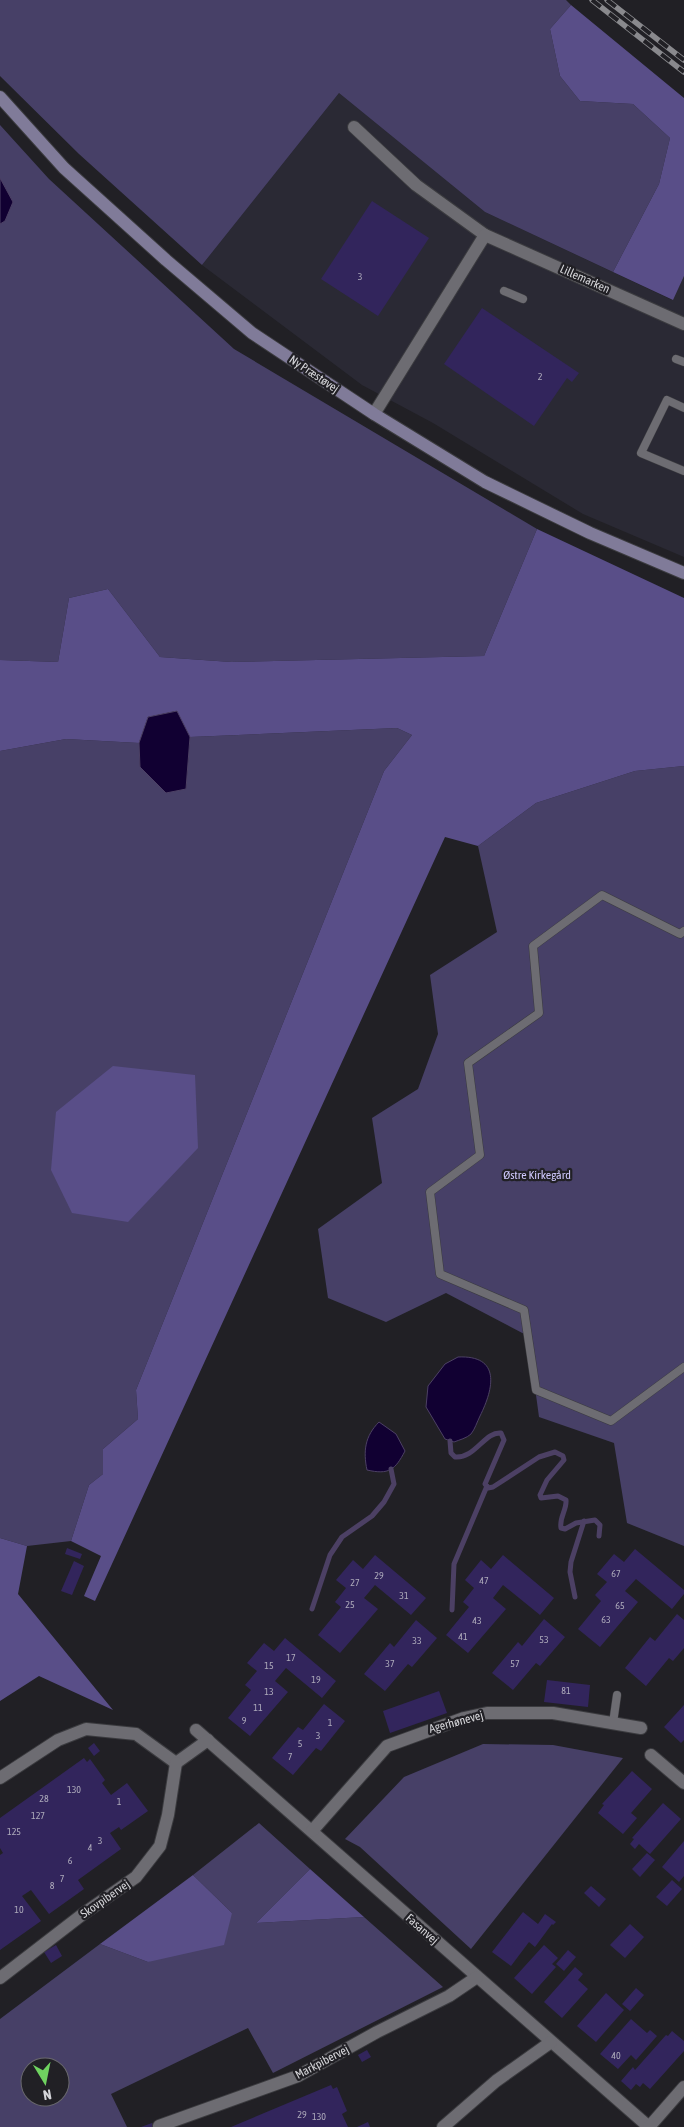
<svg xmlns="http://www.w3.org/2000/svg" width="684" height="2127" viewBox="0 0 684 2127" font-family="'Asap Condensed',sans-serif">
	<rect width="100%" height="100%" fill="#212025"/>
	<polygon fill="#2a2934" points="339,93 485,212 672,300 684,276 684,557 583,514 433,423 362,385 202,265"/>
	<g fill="#474067" fill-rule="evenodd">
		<polygon points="0,0 566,0 571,5 550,29 560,76 580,101 633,104 670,138 659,184 613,272 485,212 339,93 202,265 79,154 0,76"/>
		<polygon points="0,125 49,179 234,349 537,529 484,656 231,662 160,657 108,589 69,598 58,662 0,660"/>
		<polygon points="397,728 412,735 384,771 136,1390 138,1419 103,1449 103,1474 89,1485 71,1541 27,1546 0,1538 0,751 66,739 139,743 140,767 186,789 190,737"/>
		<polygon points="684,766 684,1546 627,1523 614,1443 539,1417 528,1336 446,1293 386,1322 328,1298 318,1229 382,1183 372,1118 418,1089 438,1034 430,975 497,932 478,846 536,803 635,771"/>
		<polygon points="483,1744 553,1745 623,1758 471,1949 360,1847 345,1839 404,1777"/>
		<path d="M 259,1823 L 310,1869 L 256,1923 L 364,1917 L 443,1987 L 273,2073 L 248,2028 L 111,2094 L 127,2127 L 0,2127 L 0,2019 L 100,1944 L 148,1962 L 232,1913 L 193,1875 ZM 30,2067 L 60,2067 L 60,2097 L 30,2097 Z"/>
	</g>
	<g fill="#594e88">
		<polygon points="571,5 684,98 684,276 673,300 613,272 659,184 670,138 633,104 580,101 560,76 550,29"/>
		<polygon points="537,529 684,598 684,766 635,771 536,803 478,846 445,837 95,1601 84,1596 101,1556 71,1541 89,1485 103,1474 103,1449 138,1419 136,1390 384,771 412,735 397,728 190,737 176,711 148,717 139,743 66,739 0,751 0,660 58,662 69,598 108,589 160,657 231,662 484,656"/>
		<polygon points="113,1066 195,1075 198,1148 128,1222 72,1213 51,1170 56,1112"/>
		<polygon points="0,1538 27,1546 18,1594 113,1710 39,1676 0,1701"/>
		<polygon points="310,1869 364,1917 256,1923"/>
		<polygon points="193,1875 232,1913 224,1945 148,1962 100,1944"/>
	</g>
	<g fill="#110032" stroke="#4c4064">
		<polygon points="0,178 13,202 5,221 0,224"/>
		<polygon points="177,711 190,737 186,789 166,793 140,767 139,743 148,717"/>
		<path d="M 458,1357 C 501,1355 494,1388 480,1416 C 477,1422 475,1429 471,1434 C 467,1438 459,1440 454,1442 L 445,1439 L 426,1407 L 428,1386 L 445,1364 Z"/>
		<path d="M 379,1422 L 396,1434 L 405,1451 C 395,1470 389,1475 367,1470 C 363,1451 365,1436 379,1422 Z"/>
	</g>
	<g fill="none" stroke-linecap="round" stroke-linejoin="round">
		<g stroke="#4c4064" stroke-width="5">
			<path d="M 450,1441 L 451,1453 L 455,1457 C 475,1459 485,1431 501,1433 L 504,1440 L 485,1484 L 488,1488 L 493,1487 L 539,1457 L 555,1452 L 563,1456 L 564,1460 L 547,1480 L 540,1495 L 541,1498 L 558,1496 L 566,1500 C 567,1510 559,1517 561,1528 L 565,1529 L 576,1523 L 595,1520 L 600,1525 L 599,1536"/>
			<polyline points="575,1597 570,1572 571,1562 584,1521"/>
			<polyline points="312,1609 330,1555 342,1537 372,1516 384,1502 394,1484 391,1469"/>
			<polyline points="452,1610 454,1564 487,1486"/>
		</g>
	</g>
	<g fill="#32255c">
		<polygon points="372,201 429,238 378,316 321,279"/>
		<polygon points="482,308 579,373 572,382 567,378 534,426 444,364"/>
		<polygon points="67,1548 82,1554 80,1559 65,1554"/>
		<polygon points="635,1549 684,1590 684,1594 672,1609 636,1579 625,1591 638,1602 600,1647 578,1629 601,1601 595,1595 607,1582 597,1574 614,1554 624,1562"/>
		<polygon points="375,1555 426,1598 411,1615 375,1585 364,1598 378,1609 340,1653 318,1635 341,1607 335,1602 346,1588 336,1580 353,1560 363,1569"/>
		<polygon points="503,1555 554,1598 540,1615 503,1585 493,1598 506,1609 468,1653 446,1635 469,1607 463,1602 474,1588 465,1580 481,1560 491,1569"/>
		<polygon points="74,1561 84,1566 72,1595 61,1591"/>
		<polygon points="677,1614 684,1620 684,1648 673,1661 669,1658 646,1686 625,1668 650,1637 655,1641"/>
		<polygon points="544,1619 565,1637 540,1666 536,1663 513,1690 492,1673 518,1642 522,1646"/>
		<polygon points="416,1620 437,1638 412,1667 408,1664 385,1691 364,1674 390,1643 394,1647"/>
		<polygon points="285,1638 336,1681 322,1698 286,1668 275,1681 288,1692 250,1736 228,1718 251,1690 245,1685 257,1671 247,1663 264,1643 274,1651"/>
		<polygon points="547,1680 590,1685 588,1707 544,1702"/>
		<polygon points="439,1691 447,1713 390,1733 383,1711"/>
		<polygon points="324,1704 345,1721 321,1751 316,1748 293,1775 272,1758 298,1727 303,1730"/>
		<polygon points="684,1705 684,1740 681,1743 664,1727"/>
		<polygon points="94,1743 100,1751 94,1756 88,1748"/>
		<polygon points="84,1758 87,1762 90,1759 105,1780 102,1783 111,1795 127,1783 148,1811 121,1830 119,1827 110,1833 121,1849 78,1880 84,1889 49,1914 31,1890 22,1896 41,1921 0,1950 0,1855 3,1853 0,1848 0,1818"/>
		<polygon points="632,1771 652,1789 631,1813 637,1818 623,1834 598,1813 604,1805 602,1804"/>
		<polygon points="663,1803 681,1819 650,1854 639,1844 635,1849 630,1844 634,1839 632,1838"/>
		<polygon points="684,1841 684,1876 679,1882 662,1867"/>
		<polygon points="647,1853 655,1860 640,1877 632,1869"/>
		<polygon points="672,1880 682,1889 667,1906 656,1897"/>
		<polygon points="591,1886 606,1899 599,1907 584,1893"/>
		<polygon points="523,1912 538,1924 545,1914 556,1922 553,1925 552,1924 535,1947 529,1942 511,1966 492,1952"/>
		<polygon points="630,1924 644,1937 625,1958 610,1945"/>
		<polygon points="56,1945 62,1956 51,1963 44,1952"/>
		<polygon points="544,1945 558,1958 552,1964 556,1967 532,1994 514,1978"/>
		<polygon points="568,1950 576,1957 564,1971 556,1964"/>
		<polygon points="575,1967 583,1974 578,1980 588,1989 562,2018 544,2002"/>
		<polygon points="636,1988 644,1995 630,2011 622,2004"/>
		<polygon points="606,1993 624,2010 596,2042 577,2026"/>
		<polygon points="631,2019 647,2033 650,2030 657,2036 636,2060 631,2055 618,2069 600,2054"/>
		<polygon points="672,2031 684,2041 684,2051 650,2089 643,2083 640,2087 636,2084 631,2090 621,2081 633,2067 635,2070 666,2035 668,2036"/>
		<polygon points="367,2050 371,2057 362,2062 358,2055"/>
		<polygon points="331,2085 333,2089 337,2087 347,2111 342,2114 348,2127 231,2127"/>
		<polygon points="368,2122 370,2127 357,2127"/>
		<polygon points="152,2123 153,2127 141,2127"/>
	</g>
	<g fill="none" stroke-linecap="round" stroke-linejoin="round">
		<g stroke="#3b3b3f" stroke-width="9">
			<g id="lane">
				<polyline points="504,291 523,299"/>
				<polyline points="676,359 684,362"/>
				<polyline points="684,408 667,400 641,453 684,471"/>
				<polyline points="684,931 680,934 602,895 533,946 539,1013 468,1063 480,1155 430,1192 440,1274 524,1310 536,1390 611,1421 684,1367"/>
				<polyline points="613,1723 617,1695"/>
			</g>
		</g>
		<g stroke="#3b3b3f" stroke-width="14">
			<g id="street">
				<polyline points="354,127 416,185 485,235"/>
				<polyline points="374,414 485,235 684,324"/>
				<polyline points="196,1730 649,2127"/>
				<polyline points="651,1755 684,1783"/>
				<polyline points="0,1778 58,1740 86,1729 136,1734 176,1763 208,1740"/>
				<polyline points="312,1831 387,1746 464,1718 487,1713 553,1713 641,1728"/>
				<polyline points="0,1978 83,1914 136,1877 160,1846 168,1815 176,1763"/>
				<polyline points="159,2126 298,2076 377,2032 449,1996 477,1977"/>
				<polyline points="443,2127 496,2081 551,2042"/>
				<polyline points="649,2127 684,2087"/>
			</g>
		</g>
		<g stroke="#3b3b3f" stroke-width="14">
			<polyline id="secondary" points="0,97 64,168 166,260 252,333 374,414 485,482 590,533 684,573"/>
		</g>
		<use href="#lane" stroke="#6d6c72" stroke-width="8"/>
		<use href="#street" stroke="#6d6c72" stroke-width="12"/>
		<use href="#secondary" stroke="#807b99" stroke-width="12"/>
		<g stroke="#89898d" stroke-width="5.5">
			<g id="rail">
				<polyline points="592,0 684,72"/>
				<polyline points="607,0 684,60"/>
			</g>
		</g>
		<use href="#rail" stroke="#212025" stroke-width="4" stroke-dasharray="11" stroke-linecap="butt"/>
	</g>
	<g text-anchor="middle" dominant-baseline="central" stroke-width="4.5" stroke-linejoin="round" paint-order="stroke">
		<g font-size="10" fill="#aca9ba">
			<text x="360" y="276">3</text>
			<text x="540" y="376">2</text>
			<text x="616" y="1573">67</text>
			<text x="379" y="1575">29</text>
			<text x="484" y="1580">47</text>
			<text x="355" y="1582">27</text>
			<text x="404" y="1595">31</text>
			<text x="350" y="1604">25</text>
			<text x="620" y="1605">65</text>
			<text x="606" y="1619">63</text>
			<text x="477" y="1620">43</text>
			<text x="463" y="1636">41</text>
			<text x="544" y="1639">53</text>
			<text x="417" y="1640">33</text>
			<text x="291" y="1657">17</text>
			<text x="390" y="1663">37</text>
			<text x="515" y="1663">57</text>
			<text x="269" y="1665">15</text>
			<text x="316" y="1679">19</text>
			<text x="566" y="1690">81</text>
			<text x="269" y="1691">13</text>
			<text x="258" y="1707">11</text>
			<text x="244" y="1720">9</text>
			<text x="330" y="1722">1</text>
			<text x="318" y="1735">3</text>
			<text x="300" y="1743">5</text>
			<text x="290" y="1756">7</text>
			<text x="74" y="1789">130</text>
			<text x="44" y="1798">28</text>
			<text x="119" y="1801">1</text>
			<text x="38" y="1815">127</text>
			<text x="14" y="1831">125</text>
			<text x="100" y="1840">3</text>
			<text x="90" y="1847">4</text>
			<text x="70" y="1860">6</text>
			<text x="62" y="1878">7</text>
			<text x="52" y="1885">8</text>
			<text x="19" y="1909">10</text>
			<text x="616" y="2055">40</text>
			<text x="302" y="2114">29</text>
			<text x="319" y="2116">130</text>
		</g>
		<g font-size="12" fill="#d5d5d9" stroke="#212025">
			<text transform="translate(585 279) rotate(24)">Lillemarken</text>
			<text transform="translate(314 374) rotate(34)">Ny Præstøvej</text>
			<text transform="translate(456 1722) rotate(-15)">Agerhønevej</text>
			<text transform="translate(105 1899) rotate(-35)">Skovpibervej</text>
			<text transform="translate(422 1929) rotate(41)">Fasanvej</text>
			<text transform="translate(322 2062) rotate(-28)">Markpibervej</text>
		</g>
		<g font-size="12" fill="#d0c9fe" stroke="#212025">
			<text x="537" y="1175">Østre Kirkegård</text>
		</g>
	</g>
	<g transform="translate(45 2082) rotate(170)"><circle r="24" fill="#212025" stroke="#69686d"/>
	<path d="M0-4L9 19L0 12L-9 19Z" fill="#6fd360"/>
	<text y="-8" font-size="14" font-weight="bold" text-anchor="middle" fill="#d5d5d9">N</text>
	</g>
</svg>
